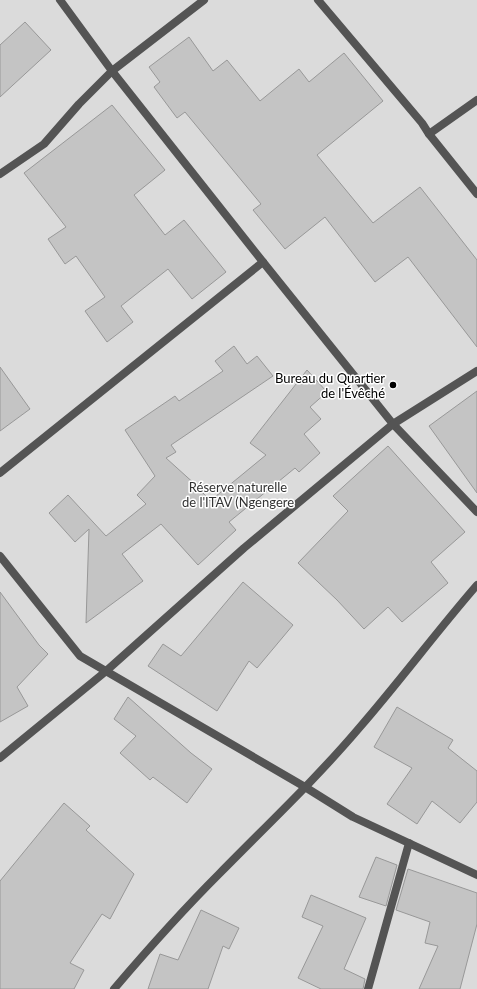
<svg xmlns="http://www.w3.org/2000/svg" width="477" height="989" viewBox="0 0 477 989" font-family="Lato,sans-serif">
	<rect width="100%" height="100%" fill="#fff"/>
	<rect fill="#dbdbdb" x="0" y="0" width="477" height="989"/>
	<g fill="#c4c4c4" stroke="#989898">
		<polygon points="25,22 51,50 0,97 0,45"/>
		<polygon points="189,37 213,71 227,60 260,101 299,69 309,82 344,53 383,101 317,155 373,223 420,187 477,260 477,347 408,257 375,282 325,217 285,249 253,210 261,204 185,112 177,118 154,87 160,82 149,67"/>
		<polygon points="112,105 165,170 134,195 165,235 184,220 226,272 192,299 168,269 121,306 133,322 107,342 85,311 105,297 76,256 65,264 48,239 66,227 24,173"/>
		<polygon points="234,346 247,364 257,356 273,376 171,445 176,452 166,458 197,486 210,501 266,455 250,443 307,370 327,392 310,407 321,419 304,434 320,453 299,472 295,468 229,522 236,530 198,565 161,524 122,554 143,581 86,623 89,529 75,542 49,513 68,495 106,536 146,504 137,495 155,476 125,430 175,396 179,401 223,371 215,361"/>
		<polygon points="0,367 30,409 0,431"/>
		<polygon points="477,391 477,493 429,426"/>
		<polygon points="388,446 465,532 431,562 448,583 402,622 388,607 364,629 337,600 298,563 348,511 333,496"/>
		<polygon points="243,582 293,625 257,668 249,661 217,711 148,666 163,644 181,656"/>
		<polygon points="0,592 39,645 48,654 17,687 28,706 0,722"/>
		<polygon points="128,697 191,753 212,769 187,803 153,777 150,780 120,753 136,736 114,719"/>
		<polygon points="397,707 453,740 448,748 477,771 477,802 460,823 432,801 417,824 387,804 412,768 374,747"/>
		<polygon points="64,803 90,826 86,830 134,874 110,919 102,914 70,963 84,970 74,989 0,989 0,881"/>
		<polygon points="376,857 397,865 386,906 359,897"/>
		<polygon points="408,869 477,893 477,924 460,989 419,989 438,946 425,943 430,922 396,910"/>
		<polygon points="311,895 366,918 344,969 365,979 363,989 321,989 298,978 323,926 302,917"/>
		<polygon points="201,910 239,928 229,949 223,946 208,989 148,989 160,954 178,960"/>
	</g>
	<g fill="none" stroke-linecap="round" stroke-linejoin="round">
		<g stroke="#545454" stroke-width="8">
			<polyline points="60,0 112,71 263,262 393,424 477,512"/>
			<polyline points="318,0 422,123 429,134 477,194"/>
			<polyline points="429,134 477,100"/>
			<polyline points="0,174 44,144 79,104 112,71 204,0"/>
			<polyline points="0,473 263,262"/>
			<polyline points="0,556 80,656 305,787 353,817 477,875"/>
			<polyline points="0,758 105,672 244,548 393,424 477,371"/>
			<path d="M 114,989 C 148,949 183,910 220,873 C 267,825 316,779 360,727 C 400,681 437,631 477,585"/>
			<polyline points="368,989 409,843"/>
		</g>
	</g>
	<circle fill="#000" stroke="#fff" stroke-width="1.5" cx="393" cy="385" r="4"/>
	<g text-anchor="middle" dominant-baseline="central" stroke-width="3" stroke-linejoin="round" paint-order="stroke">
		<g font-size="13" fill="#000" stroke="#fff" text-anchor="end">
			<text x="385" y="378">Bureau du Quartier<tspan x="385" dy="15">de l'Évêché</tspan></text>
		</g>
		<g font-size="13" fill="#323232" stroke="#fff">
			<text x="238" y="487">Réserve naturelle<tspan x="238" dy="15">de l'ITAV (Ngengere</tspan></text>
		</g>
	</g>
</svg>
